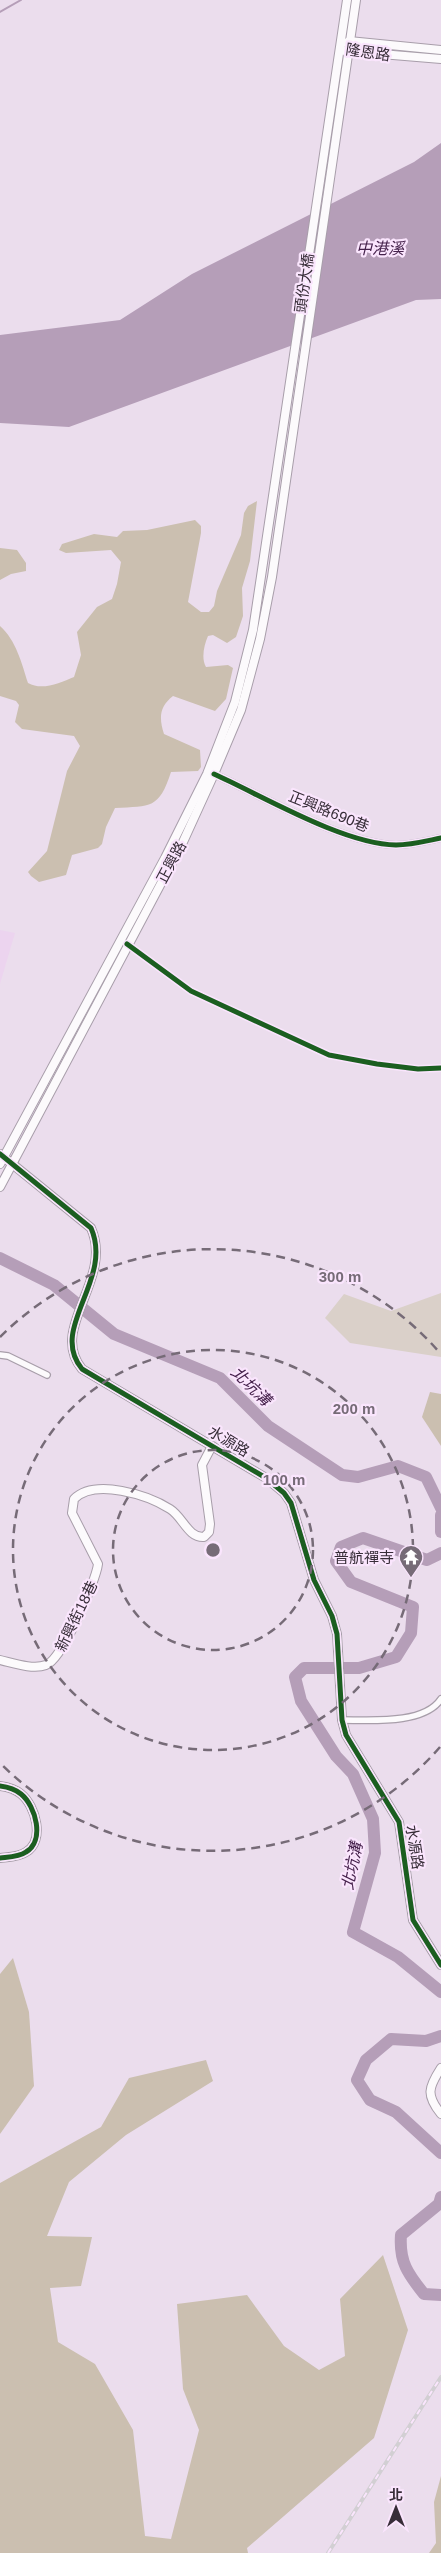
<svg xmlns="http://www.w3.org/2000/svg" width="441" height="2553" viewBox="0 0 441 2553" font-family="Arial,'Noto Sans TC',sans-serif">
	<rect width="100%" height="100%" fill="#ebdded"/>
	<polygon fill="#ecd4ef" points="0,930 15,933 0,984"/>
	<polygon fill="#dad0c9" points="441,1293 441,1357 350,1343 325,1318 344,1294 391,1311"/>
	<g fill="#cbbfb0">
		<path d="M 257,501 L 250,561 L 242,588 L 243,616 L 236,637 L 227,643 L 213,635 L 208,636 C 204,645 201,659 206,667 L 228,665 L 233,668 L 226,699 L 215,711 L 173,696 C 159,707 159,718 164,734 L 200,750 L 201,767 L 198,771 L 171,772 C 159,809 151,806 115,808 L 106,827 L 102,844 L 98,848 L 72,855 L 66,875 L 39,882 L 31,876 L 28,872 L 47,851 L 67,771 L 80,746 L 74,736 L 22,729 L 15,722 L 19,705 L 16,701 L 0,696 L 0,626 C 16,640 22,664 28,683 C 42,691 60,683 74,677 L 81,655 L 77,632 L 97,607 L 112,599 L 117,584 L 121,562 L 111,550 L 66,553 L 59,550 L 62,544 L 94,534 L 117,537 L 123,531 L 147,530 L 195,520 L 201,526 L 201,533 L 188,602 L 201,612 L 209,612 L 214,606 L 217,591 L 241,535 L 244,513 L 248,506 Z"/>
		<polygon points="0,548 17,550 26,563 26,571 11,574 0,580"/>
		<polygon points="430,1392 441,1394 441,1446 422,1417"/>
		<polygon points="13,1958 29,2012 34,2086 0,2134 0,1974"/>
		<polygon points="206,2060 213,2081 126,2135 69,2182 47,2236 92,2237 81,2286 50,2288 58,2342 95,2364 133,2430 145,2536 171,2539 199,2430 183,2389 177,2304 247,2295 284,2346 319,2370 345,2356 340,2299 383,2255 408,2330 374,2438 247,2548 248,2553 0,2553 0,2183 101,2127 129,2078"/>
		<polygon points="441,2476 441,2553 429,2553 436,2543 434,2502"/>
	</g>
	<polygon fill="#b59eb8" points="441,143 441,299 416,300 69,427 0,423 0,335 120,320 192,274 414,162"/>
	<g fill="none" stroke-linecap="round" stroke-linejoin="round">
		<polyline stroke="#b59eb8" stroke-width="2" points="0,12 21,0"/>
		<g stroke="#b59eb8" stroke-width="12">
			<polyline points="0,1258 54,1285 114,1334 220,1378 268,1426 342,1475 358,1477 398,1466 426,1477 441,1508"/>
			<polyline points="441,1515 441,1532"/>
			<polyline points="441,1553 427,1560 363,1538 341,1547 336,1561 351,1582 413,1607 411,1633 396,1657 359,1668 304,1668 295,1677 301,1701 336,1756 353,1774 373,1819 375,1853 353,1932 398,1957 441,1992"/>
			<polyline points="441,2036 426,2041 391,2039 366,2060 357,2080 370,2100 396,2112 441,2153"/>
			<path d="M 441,2197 L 439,2204 L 401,2235 C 399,2262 408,2274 424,2294 L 441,2295"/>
		</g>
		<g stroke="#a89eaa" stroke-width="8">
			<g id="street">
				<path d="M 214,774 C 263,796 343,844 396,845 C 411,845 426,841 441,838"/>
				<polyline points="0,1355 8,1356 47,1375"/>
				<path d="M 342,1720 C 369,1720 424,1725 441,1699"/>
			</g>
		</g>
		<g stroke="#a89eaa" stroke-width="10">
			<g id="secondary">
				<polyline points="346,43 349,41 441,50"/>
				<polyline points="345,51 441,59"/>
				<path d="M 0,1154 L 91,1228 C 114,1280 48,1328 82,1369 L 266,1478 L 284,1493 L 291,1503 L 314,1580 L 332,1616 L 337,1634 L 342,1720 L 346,1735 L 399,1822 L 413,1920 L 441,1965"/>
				<polyline points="0,1164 165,858 207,774 235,702 253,630 347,0"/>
				<polyline points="0,1187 183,842 214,774 241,710 260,639 272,577 356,0"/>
				<path d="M 0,1660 C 13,1663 33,1670 46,1665 C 62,1660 96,1581 98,1564 L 72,1513 L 74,1499 C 95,1478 148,1495 170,1509 C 183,1517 188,1538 204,1537 L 209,1532 L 210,1524 L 202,1465 L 212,1446"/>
				<path d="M 0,1786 C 8,1787 15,1789 21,1794 C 36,1806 45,1841 26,1852 C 19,1857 8,1857 0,1858"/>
				<path d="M 441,2068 C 428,2088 426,2095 441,2114"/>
			</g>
		</g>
		<use href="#street" stroke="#fcfafc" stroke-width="5.5"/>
		<use href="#secondary" stroke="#fcfafc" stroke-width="8"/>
		<g stroke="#d2cfd3" stroke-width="4">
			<polyline id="rail" points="328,2553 441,2377"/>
		</g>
		<use href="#rail" stroke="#fae5fd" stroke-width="2" stroke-dasharray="5.5" stroke-linecap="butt"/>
		<g stroke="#fae5fd" stroke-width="8">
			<g id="cycleway">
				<path d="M 214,774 C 263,796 343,844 396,845 C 411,845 426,841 441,838"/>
				<polyline points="127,944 191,991 329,1055 377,1064 418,1069 441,1068"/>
				<path d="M 0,1154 L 91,1228 C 114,1280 48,1328 82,1369 L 266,1478 L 284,1493 L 291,1503 L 314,1580 L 332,1616 L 337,1634 L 342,1720 L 346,1735 L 399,1822 L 413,1920 L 441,1965"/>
				<path d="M 0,1786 C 8,1787 15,1789 21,1794 C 36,1806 45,1841 26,1852 C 19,1857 8,1857 0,1858"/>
			</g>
		</g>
		<use href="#cycleway" stroke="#1b5e20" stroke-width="5"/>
	</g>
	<g fill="none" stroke="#766b77" stroke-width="2.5" stroke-dasharray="9 6">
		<circle cx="213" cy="1550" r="100"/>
		<circle cx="213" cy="1550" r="200"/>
		<path d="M440 1747A301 301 0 0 1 0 1763M0 1337A301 301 0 0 1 440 1353"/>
	</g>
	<defs>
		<g id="temple-pin" transform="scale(1.25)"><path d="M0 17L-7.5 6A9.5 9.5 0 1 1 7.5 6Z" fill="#766b77" stroke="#fae5fd"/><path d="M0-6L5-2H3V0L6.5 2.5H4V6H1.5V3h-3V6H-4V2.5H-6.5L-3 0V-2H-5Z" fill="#fff"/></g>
	</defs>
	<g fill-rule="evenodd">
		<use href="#temple-pin" x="411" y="1557"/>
	</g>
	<g text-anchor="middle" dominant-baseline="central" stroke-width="4.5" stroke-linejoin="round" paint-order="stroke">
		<g font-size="15" fill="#372d38" stroke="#fae5fd">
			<text transform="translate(368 52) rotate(8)">隆恩路</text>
			<text transform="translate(304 283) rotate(-82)">頭份大橋</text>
			<text transform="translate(329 811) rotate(22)">正興路690巷</text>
			<text transform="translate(171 862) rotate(-62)">正興路</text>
			<text transform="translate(229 1441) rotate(31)">水源路</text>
			<text transform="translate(76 1616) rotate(-64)">新興街18巷</text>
			<text transform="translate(415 1847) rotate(81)">水源路</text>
		</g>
		<g font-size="15" fill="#372d38" stroke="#fae5fd" text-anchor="end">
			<text x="394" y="1557">普航禪寺</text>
		</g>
		<g font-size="16" font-style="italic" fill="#46224c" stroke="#fae5fd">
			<text x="380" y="248">中港溪</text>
			<text transform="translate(251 1386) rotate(44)">北坑溝</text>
			<text transform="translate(352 1866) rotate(-78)">北坑溝</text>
		</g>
	</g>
	<circle cx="213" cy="1550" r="8" fill="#766b77" stroke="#fae5fd" stroke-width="2.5"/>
	<g font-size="15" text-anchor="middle" font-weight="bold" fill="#766b77" stroke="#fae5fd" stroke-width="4.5" stroke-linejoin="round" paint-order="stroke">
		<text x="340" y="1282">300 m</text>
		<text x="354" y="1414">200 m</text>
		<text x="284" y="1485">100 m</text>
	</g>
	<g transform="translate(396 2508)" stroke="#fae5fd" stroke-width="4" paint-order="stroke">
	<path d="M0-4L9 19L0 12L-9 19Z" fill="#372d38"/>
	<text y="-8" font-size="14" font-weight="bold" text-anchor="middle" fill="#372d38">北</text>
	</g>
</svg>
